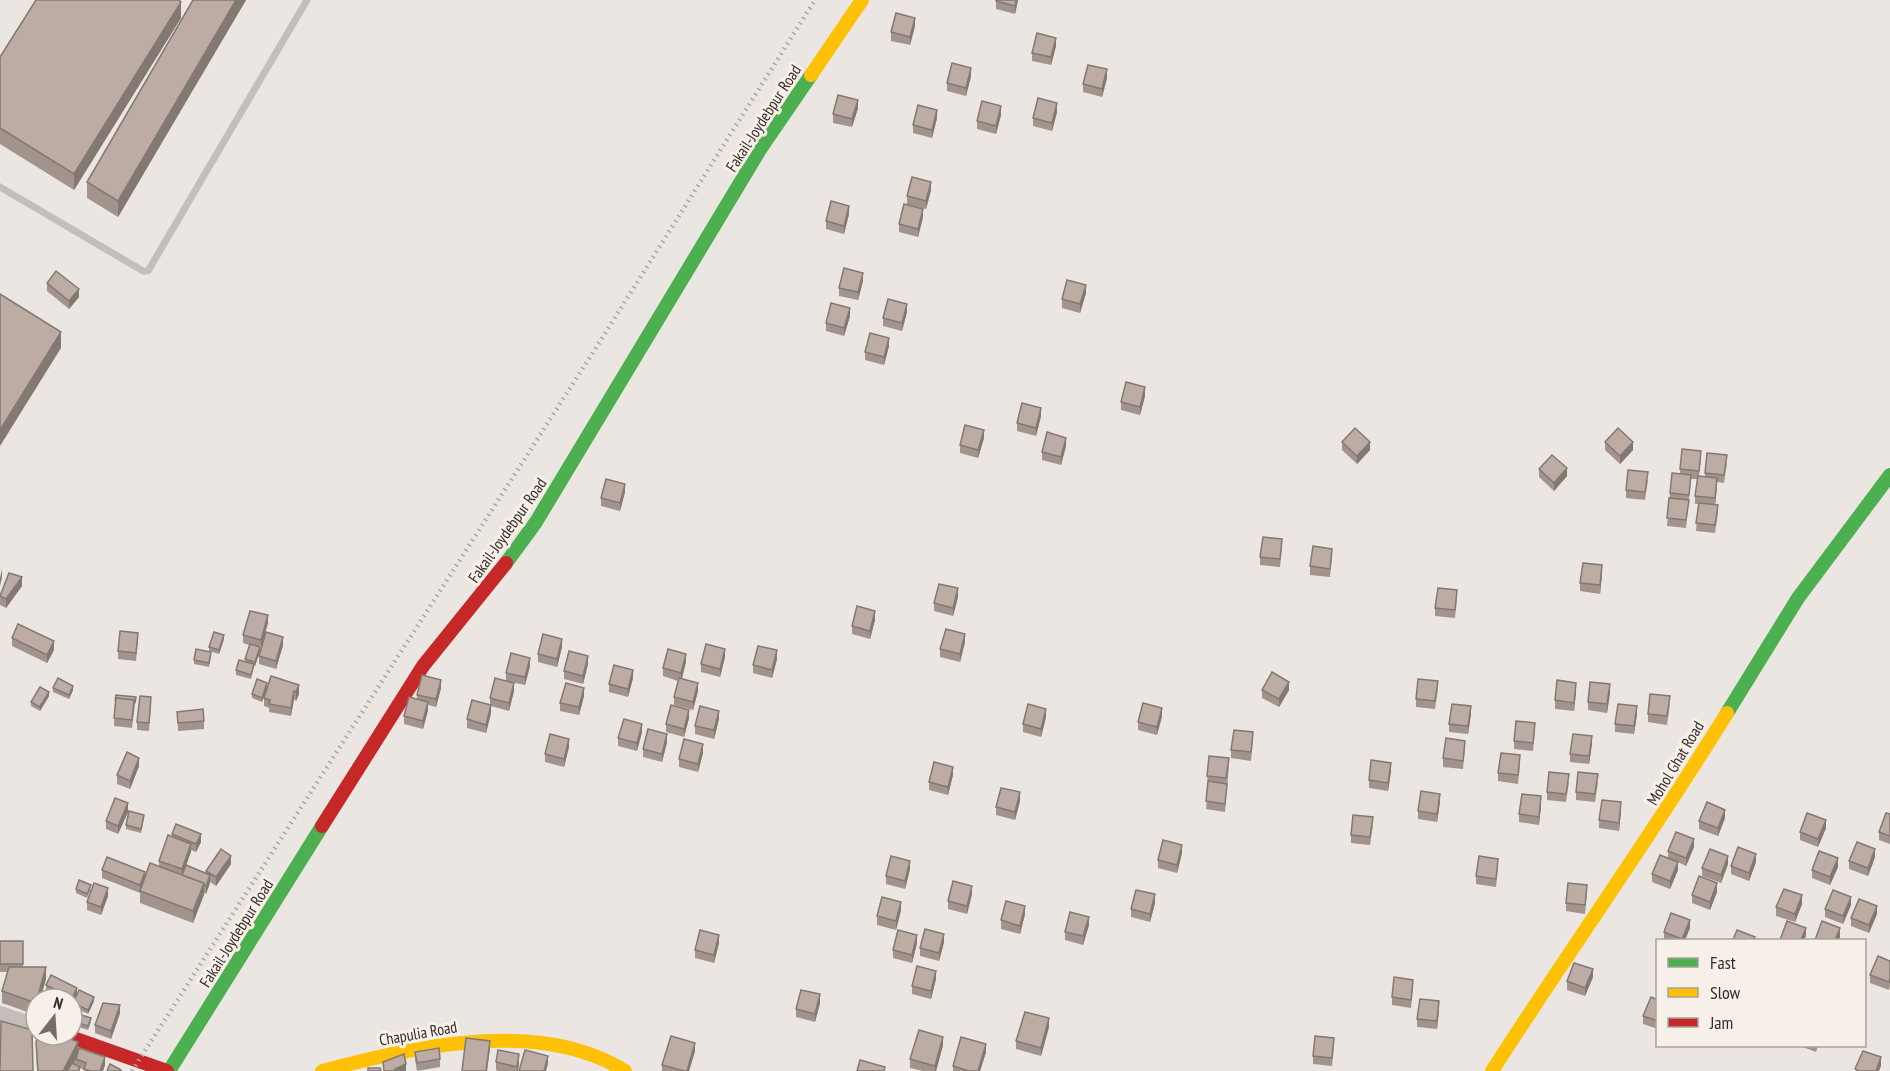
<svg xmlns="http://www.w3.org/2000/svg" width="1890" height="1071" viewBox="0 0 1890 1071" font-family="'PT Sans Narrow',sans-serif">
	<rect width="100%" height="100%" fill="#ebe6e1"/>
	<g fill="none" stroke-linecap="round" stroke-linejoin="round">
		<polyline stroke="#c3beba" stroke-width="7" points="0,187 143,271 148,271 307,0"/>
		<polyline stroke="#c3beba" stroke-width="14" points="0,1013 36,1025"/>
		<g stroke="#4caf50" stroke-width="14">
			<polyline points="506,563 536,522 761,148 811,75"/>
			<polyline points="1727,713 1798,598 1890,475"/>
			<polyline points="169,1071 322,826"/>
		</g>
		<g stroke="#ffc107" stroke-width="14">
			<polyline points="811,75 862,0"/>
			<path d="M 322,1071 C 413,1047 539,1017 625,1071"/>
			<path d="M 1492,1071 C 1569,951 1652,835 1727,713"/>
		</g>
		<g stroke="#c62828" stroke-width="14">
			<polyline points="322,826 423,666 506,563"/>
			<polyline points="65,1035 167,1071"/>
		</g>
		<polyline stroke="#aba7a4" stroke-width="4.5" stroke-dasharray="1.5 4.5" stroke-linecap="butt" points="132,1071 599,343 815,0"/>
	</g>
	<g fill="#a2948d">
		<polygon points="193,0 246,0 118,217 87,198 87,182"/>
		<polygon points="996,0 1018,0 1015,14 996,9"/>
		<polygon points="181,18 74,190 0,144 0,57"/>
		<polygon points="915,26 910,45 891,41 891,32"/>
		<polygon points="1056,46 1051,65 1032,61 1032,53"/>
		<polygon points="971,76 966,96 947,91 947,83"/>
		<polygon points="1107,78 1102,97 1083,92 1083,84"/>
		<polygon points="858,108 852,127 833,123 833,114"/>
		<polygon points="1057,112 1052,131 1033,126 1033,118"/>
		<polygon points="1001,115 996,134 977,129 977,121"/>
		<polygon points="937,118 932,138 913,133 913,125"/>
		<polygon points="931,190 926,209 907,205 907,196"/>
		<polygon points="849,214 844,234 826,229 826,221"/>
		<polygon points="923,217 918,237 899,232 899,224"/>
		<polygon points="863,281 858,300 839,296 839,288"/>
		<polygon points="47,283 79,297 69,309 47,291"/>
		<polygon points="1086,293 1080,313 1062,308 1062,299"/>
		<polygon points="907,312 902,331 883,326 883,318"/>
		<polygon points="850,316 844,336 826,331 826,323"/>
		<polygon points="889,346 884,365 865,360 865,352"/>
		<polygon points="1145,396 1140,415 1121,410 1121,402"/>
		<polygon points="1041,416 1036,436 1017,431 1017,423"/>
		<polygon points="984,438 978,458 960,453 960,445"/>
		<polygon points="1342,442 1370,450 1357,464 1342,450"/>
		<polygon points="1605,442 1633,450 1620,464 1605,450"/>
		<polygon points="1066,446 1061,465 1042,460 1042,452"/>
		<polygon points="1701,459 1699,476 1705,476 1705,473 1727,463 1724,483 1717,482 1715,505 1718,513 1715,533 1696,531 1698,504 1695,504 1695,496 1697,479 1691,479 1686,528 1667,526 1670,493 1680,474 1680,469"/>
		<polygon points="1539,469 1567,476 1554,491 1539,477"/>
		<polygon points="1648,480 1645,500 1626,498 1626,490"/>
		<polygon points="625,492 620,511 601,506 601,498"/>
		<polygon points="1282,547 1280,567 1260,565 1260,557"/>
		<polygon points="1332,557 1330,577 1310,575 1310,566"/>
		<polygon points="1602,574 1600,594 1580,591 1580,583"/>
		<polygon points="22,586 6,608 0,605 0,596"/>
		<polygon points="958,597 953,616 934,611 934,603"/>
		<polygon points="1457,598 1455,618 1435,616 1435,608"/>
		<polygon points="875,620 870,639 852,634 852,626"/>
		<polygon points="268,623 260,648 260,651 255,666 254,666 251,679 236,675 236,670 245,662 249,645 243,643 243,635"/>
		<polygon points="12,638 54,650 47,663 12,646"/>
		<polygon points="224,639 219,654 209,651 209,647"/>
		<polygon points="138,641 136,661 118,659 118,651"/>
		<polygon points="965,642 960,662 940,657 940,649"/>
		<polygon points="283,645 276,669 259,664 259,656"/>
		<polygon points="562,647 557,667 538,662 538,654"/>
		<polygon points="211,656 209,667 194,664 194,660"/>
		<polygon points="725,657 720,677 701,672 701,664"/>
		<polygon points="777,659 772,678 753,673 753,665"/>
		<polygon points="686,662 682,679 698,691 693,710 674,705 674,697 678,681 663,676 663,668"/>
		<polygon points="588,664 583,684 564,679 564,671"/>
		<polygon points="530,666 525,685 506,681 506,673"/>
		<polygon points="271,676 299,694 296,701 294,699 291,716 269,712 269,708 264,706 264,698"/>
		<polygon points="633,678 628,697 609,692 609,684"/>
		<polygon points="267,687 262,702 252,698 252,694"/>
		<polygon points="53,688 73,690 69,699 53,692"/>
		<polygon points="441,688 436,707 428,705 428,710 423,729 404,724 404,716 417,699 417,695"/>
		<polygon points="1438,689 1435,709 1416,707 1416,699"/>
		<polygon points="1262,690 1289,690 1279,707 1262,698"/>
		<polygon points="514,691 509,711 491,706 491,713 486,733 467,728 467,719 490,705 490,698"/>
		<polygon points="1576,691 1574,711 1555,709 1555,700"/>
		<polygon points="1610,693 1607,713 1588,710 1588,702"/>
		<polygon points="49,696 40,711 31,706 31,702"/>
		<polygon points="584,696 579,715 560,711 560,703"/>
		<polygon points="136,697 132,728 114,726 115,701"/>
		<polygon points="1670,704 1667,725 1648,722 1648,714"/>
		<polygon points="151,705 149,731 137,730 137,722"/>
		<polygon points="177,712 204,721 204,729 178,731"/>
		<polygon points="1471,714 1468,734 1449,732 1449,724"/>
		<polygon points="1637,714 1634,734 1615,732 1615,724"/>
		<polygon points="1162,716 1157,735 1138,730 1138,722"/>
		<polygon points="1046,717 1041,737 1023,732 1023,724"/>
		<polygon points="689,718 684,737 666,732 666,724"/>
		<polygon points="719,719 714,739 695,734 695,726"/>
		<polygon points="1535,731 1533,751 1514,749 1514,741"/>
		<polygon points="642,732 637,751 618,746 618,738"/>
		<polygon points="1253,740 1251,761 1231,758 1231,750"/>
		<polygon points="667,742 662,762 643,757 643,749"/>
		<polygon points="1592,744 1589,764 1570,762 1570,754"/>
		<polygon points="569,747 564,767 545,762 545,754"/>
		<polygon points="1465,749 1463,769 1443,767 1443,758"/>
		<polygon points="703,753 698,772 679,767 679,759"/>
		<polygon points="1520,764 1518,784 1498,781 1498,773"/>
		<polygon points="139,766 130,789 117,784 117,775"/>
		<polygon points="1229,766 1225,812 1206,809 1208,784 1207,776"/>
		<polygon points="1391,771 1388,791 1369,788 1369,780"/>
		<polygon points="953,775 948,795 929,790 929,782"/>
		<polygon points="1569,782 1566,802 1547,800 1547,792"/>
		<polygon points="1598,782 1595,802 1576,800 1576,792"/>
		<polygon points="1020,801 1015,820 996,815 996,807"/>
		<polygon points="1440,802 1437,822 1418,819 1418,811"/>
		<polygon points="1541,805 1539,825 1519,822 1519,814"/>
		<polygon points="1621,811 1619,831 1599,828 1599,820"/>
		<polygon points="128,812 118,834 106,829 106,821"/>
		<polygon points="1890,814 1890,844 1879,840 1879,832"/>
		<polygon points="1725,818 1718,836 1699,829 1699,821"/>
		<polygon points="144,819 141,833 126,829 126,825"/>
		<polygon points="1373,825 1370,845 1351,843 1351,835"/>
		<polygon points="1826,828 1818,847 1800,840 1800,832"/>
		<polygon points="172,834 201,842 196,852 191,850 185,868 206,874 206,871 231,864 216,886 210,882 206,894 204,893 193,923 140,903 140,893 102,878 102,870 145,876 159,866 159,861 172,837"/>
		<polygon points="1694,847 1686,866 1678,862 1678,870 1670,889 1652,882 1652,874 1668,858 1668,851"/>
		<polygon points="1182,853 1177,873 1158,868 1158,860"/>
		<polygon points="1875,857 1868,876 1849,869 1849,861"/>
		<polygon points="1756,862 1749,881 1731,874 1731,866"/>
		<polygon points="1728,864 1721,883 1702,876 1702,868"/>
		<polygon points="1498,867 1496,887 1476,884 1476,876"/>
		<polygon points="1838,867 1830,885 1812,878 1812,870"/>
		<polygon points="910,869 905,889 886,884 886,876"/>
		<polygon points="76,889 91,889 87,898 76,893"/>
		<polygon points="1717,892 1710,910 1692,903 1692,895"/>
		<polygon points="1587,893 1585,914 1566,911 1566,903"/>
		<polygon points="972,894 967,914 948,909 948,901"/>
		<polygon points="108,896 101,915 87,910 87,902"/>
		<polygon points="1155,903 1150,922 1131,917 1131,909"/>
		<polygon points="1802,904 1795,922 1776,916 1776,907"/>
		<polygon points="1851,905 1843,924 1825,917 1825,909"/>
		<polygon points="901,910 896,930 877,925 877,916"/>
		<polygon points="1025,914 1020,934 1001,929 1001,920"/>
		<polygon points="1877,914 1869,933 1851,926 1851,918"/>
		<polygon points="1089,925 1083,945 1065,940 1065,932"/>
		<polygon points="1690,928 1685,940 1664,940 1664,932"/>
		<polygon points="0,941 23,941 23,967 46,979 36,1015 2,1003 2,991 8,972 0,972"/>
		<polygon points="944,942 939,961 920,956 920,948"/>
		<polygon points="719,943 714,963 695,958 695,950"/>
		<polygon points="917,943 912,963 893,958 893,950"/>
		<polygon points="1890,961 1890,986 1889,990 1870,983 1870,975"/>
		<polygon points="1593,977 1585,996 1567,990 1567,981"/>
		<polygon points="936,979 931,999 912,994 912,986"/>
		<polygon points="46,985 94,1001 88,1014 73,1007 73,1004 72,1006 72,999 58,999 46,993"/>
		<polygon points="1413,988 1411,1008 1392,1005 1392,997"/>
		<polygon points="1658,1000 1658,1029 1643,1024 1643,1016"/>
		<polygon points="820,1003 815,1022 796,1017 796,1009"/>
		<polygon points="1439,1009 1437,1029 1417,1027 1417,1019"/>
		<polygon points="72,1012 91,1022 88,1030 72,1025"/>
		<polygon points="120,1013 111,1039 95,1033 95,1025"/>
		<polygon points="1049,1027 1041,1056 1016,1049 1016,1041"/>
		<polygon points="36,1042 78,1052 105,1065 103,1071 84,1071 84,1070 80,1068 80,1071 37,1071"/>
		<polygon points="943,1045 936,1071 923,1071 910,1068 910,1059"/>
		<polygon points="1334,1046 1332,1066 1313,1064 1313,1056"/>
		<polygon points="1800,1046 1818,1046 1816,1052"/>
		<polygon points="695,1051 689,1071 662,1071 662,1065"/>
		<polygon points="415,1052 440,1059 440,1067 417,1071 415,1060"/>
		<polygon points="986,1052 980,1071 953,1071 953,1066"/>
		<polygon points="496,1062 519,1062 518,1071 498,1071 496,1070"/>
	</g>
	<g fill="#847873">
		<polygon points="236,0 246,0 118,217 118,201"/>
		<polygon points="1016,0 1018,0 1015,14 1015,6"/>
		<polygon points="181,2 181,18 74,190 74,174"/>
		<polygon points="915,18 915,26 910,45 910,37"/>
		<polygon points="1056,38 1056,46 1051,65 1051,57"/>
		<polygon points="971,68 971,76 966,96 966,88"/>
		<polygon points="1107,69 1107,78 1102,97 1102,89"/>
		<polygon points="858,100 858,108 852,127 852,119"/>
		<polygon points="1057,103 1057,112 1052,131 1052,123"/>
		<polygon points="1001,106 1001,115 996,134 996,126"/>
		<polygon points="937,110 937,118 932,138 932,130"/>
		<polygon points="931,182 931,190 926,209 926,201"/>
		<polygon points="849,206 849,214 844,234 844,226"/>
		<polygon points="923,209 923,217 918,237 918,229"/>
		<polygon points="863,273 863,281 858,300 858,292"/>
		<polygon points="1086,285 1086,293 1080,313 1080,304"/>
		<polygon points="79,289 79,297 69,309 69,301"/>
		<polygon points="907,304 907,312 902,331 902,323"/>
		<polygon points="850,308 850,316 844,336 844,328"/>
		<polygon points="61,332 61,348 0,446 0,430"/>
		<polygon points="889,338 889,346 884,365 884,357"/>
		<polygon points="1145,387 1145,396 1140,415 1140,407"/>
		<polygon points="1041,408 1041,416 1036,436 1036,428"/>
		<polygon points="984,430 984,438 978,458 978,450"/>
		<polygon points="1066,438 1066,446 1061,465 1061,457"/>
		<polygon points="1370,442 1370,450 1357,464 1357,456"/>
		<polygon points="1633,442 1633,450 1620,464 1620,456"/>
		<polygon points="1567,468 1567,476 1554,491 1554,483"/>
		<polygon points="1717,478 1717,486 1715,506 1715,498"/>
		<polygon points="625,484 625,492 620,511 620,503"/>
		<polygon points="1602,565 1602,574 1600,594 1600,585"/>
		<polygon points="2,569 2,577 0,586 0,578"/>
		<polygon points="22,577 22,586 6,608 6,599"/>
		<polygon points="958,588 958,597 953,616 953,608"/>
		<polygon points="875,611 875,620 870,639 870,631"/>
		<polygon points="268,615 268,623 261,648 261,640"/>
		<polygon points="965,634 965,642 960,662 960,654"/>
		<polygon points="224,635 224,639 219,654 219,650"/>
		<polygon points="283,637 283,645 276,669 276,661"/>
		<polygon points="562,639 562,647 557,667 557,659"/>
		<polygon points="54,641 54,650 47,663 47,655"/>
		<polygon points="260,647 260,651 255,666 255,662"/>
		<polygon points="725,649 725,657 720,677 720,669"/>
		<polygon points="777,650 777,659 772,678 772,670"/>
		<polygon points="686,654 686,662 681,681 681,673"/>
		<polygon points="588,656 588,664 583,684 583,676"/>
		<polygon points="530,658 530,666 525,685 525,677"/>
		<polygon points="633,670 633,678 628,697 628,689"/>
		<polygon points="441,680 441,688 436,707 436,699"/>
		<polygon points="1289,682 1289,690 1279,707 1279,699"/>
		<polygon points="267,683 267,687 262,702 262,698"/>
		<polygon points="514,683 514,691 509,711 509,703"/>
		<polygon points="698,683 698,691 693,710 693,702"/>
		<polygon points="1576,683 1576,691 1574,711 1574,703"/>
		<polygon points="1610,684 1610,693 1607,713 1607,704"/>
		<polygon points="299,685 299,694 296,701 296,692"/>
		<polygon points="73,686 73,690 69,699 69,695"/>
		<polygon points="584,688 584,696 579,715 579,707"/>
		<polygon points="294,691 294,699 291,716 291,708"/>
		<polygon points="49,692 49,696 40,711 40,707"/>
		<polygon points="428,702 428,710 423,729 423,721"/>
		<polygon points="491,705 491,713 486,733 486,725"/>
		<polygon points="1471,706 1471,714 1468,734 1468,726"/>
		<polygon points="1637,706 1637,714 1634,734 1634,726"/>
		<polygon points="1162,708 1162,716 1157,735 1157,727"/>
		<polygon points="1046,709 1046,717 1041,737 1041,729"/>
		<polygon points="689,710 689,718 684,737 684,729"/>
		<polygon points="719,711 719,719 714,739 714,730"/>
		<polygon points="642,724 642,732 637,751 637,743"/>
		<polygon points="667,734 667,742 662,762 662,754"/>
		<polygon points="1592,736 1592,744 1589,764 1589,756"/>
		<polygon points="569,739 569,747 564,767 564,759"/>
		<polygon points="703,744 703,753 698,772 698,764"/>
		<polygon points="139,758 139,766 130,789 130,781"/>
		<polygon points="1391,763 1391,771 1388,791 1388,783"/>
		<polygon points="953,767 953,775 948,795 948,787"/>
		<polygon points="1020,792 1020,801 1015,820 1015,812"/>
		<polygon points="1440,794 1440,802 1437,822 1437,814"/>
		<polygon points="1541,796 1541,805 1539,825 1539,817"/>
		<polygon points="1621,802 1621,811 1619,831 1619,823"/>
		<polygon points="128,803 128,812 118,834 118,826"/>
		<polygon points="1725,810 1725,818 1718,836 1718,828"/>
		<polygon points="1826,820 1826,828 1818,847 1818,839"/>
		<polygon points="201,834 201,842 196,852 196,844"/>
		<polygon points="1694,839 1694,847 1686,866 1686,858"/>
		<polygon points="191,844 191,852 182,877 182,869"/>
		<polygon points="1182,845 1182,853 1177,873 1177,865"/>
		<polygon points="1875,849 1875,857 1868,876 1868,868"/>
		<polygon points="1756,854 1756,862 1749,881 1749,873"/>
		<polygon points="231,856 231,864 216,886 216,877"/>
		<polygon points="1728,856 1728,864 1721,883 1721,875"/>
		<polygon points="1838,858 1838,867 1830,885 1830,877"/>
		<polygon points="910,861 910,869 905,889 905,881"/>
		<polygon points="1678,862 1678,870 1670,889 1670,881"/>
		<polygon points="145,872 145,880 140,891 140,885"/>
		<polygon points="210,875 210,883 206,894 206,886"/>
		<polygon points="204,883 204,895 193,923 193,911"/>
		<polygon points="1717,883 1717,892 1710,910 1710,902"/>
		<polygon points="972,886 972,894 967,914 967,906"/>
		<polygon points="108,888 108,896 101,915 101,907"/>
		<polygon points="1155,894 1155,903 1150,922 1150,914"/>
		<polygon points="1802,895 1802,904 1795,922 1795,914"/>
		<polygon points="1851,897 1851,905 1843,924 1843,916"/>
		<polygon points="901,902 901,910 896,930 896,921"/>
		<polygon points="1025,906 1025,914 1020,934 1020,926"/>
		<polygon points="1877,906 1877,914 1869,933 1869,925"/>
		<polygon points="1089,917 1089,925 1083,945 1083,936"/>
		<polygon points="1690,920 1690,928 1685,940 1682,940"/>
		<polygon points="1806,928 1806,936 1804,940 1801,940"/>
		<polygon points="1840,928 1840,937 1839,940 1835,940"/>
		<polygon points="944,934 944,942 939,961 939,953"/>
		<polygon points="719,935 719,943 714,963 714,955"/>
		<polygon points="917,935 917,943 912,963 912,955"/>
		<polygon points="46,967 46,979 40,999 37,999"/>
		<polygon points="1593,969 1593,977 1585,996 1585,988"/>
		<polygon points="936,971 936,979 931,999 931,991"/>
		<polygon points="77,988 77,996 72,1006 72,998"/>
		<polygon points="820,994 820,1003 815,1022 815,1014"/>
		<polygon points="94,997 94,1001 88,1014 88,1010"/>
		<polygon points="1439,1001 1439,1009 1437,1029 1437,1021"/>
		<polygon points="120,1005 120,1013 111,1039 111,1031"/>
		<polygon points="1049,1018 1049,1027 1041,1056 1041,1048"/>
		<polygon points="943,1037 943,1045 936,1071 935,1071 935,1066"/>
		<polygon points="490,1041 490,1049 487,1071 486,1071"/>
		<polygon points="78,1042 78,1054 69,1071 63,1071"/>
		<polygon points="695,1043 695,1051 689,1071 687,1071"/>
		<polygon points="986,1044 986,1052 980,1071 978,1071"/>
		<polygon points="519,1054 519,1062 518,1071 517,1071"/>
		<polygon points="548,1056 548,1064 546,1071 544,1071"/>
		<polygon points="105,1057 105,1065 103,1071 100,1071"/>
		<polygon points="1881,1057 1881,1066 1879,1071 1876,1071"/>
		<polygon points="406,1064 406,1071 395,1071 395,1069"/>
	</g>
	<g fill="#bcaca4" stroke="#847873" stroke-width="1.5">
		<polygon points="36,0 179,0 181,2 74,174 0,128 0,57"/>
		<polygon points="193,0 236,0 118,201 87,182"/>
		<polygon points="996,0 1016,0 1015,6 996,1"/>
		<polygon points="896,13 915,18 910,37 891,32"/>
		<polygon points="1037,33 1056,38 1051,57 1032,53"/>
		<polygon points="952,63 971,68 966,88 947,83"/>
		<polygon points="1088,65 1107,69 1102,89 1083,84"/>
		<polygon points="838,95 858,100 852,119 833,114"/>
		<polygon points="1038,98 1057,103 1052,123 1033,118"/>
		<polygon points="982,101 1001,106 996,126 977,121"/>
		<polygon points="918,105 937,110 932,130 913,125"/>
		<polygon points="912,177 931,182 926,201 907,196"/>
		<polygon points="831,201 849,206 844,226 826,221"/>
		<polygon points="904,204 923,209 918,229 899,224"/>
		<polygon points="844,268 863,273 858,292 839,288"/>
		<polygon points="56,271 79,289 69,301 47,283"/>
		<polygon points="1067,280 1086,285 1080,304 1062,299"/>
		<polygon points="0,294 61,332 0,430"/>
		<polygon points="888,299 907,304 902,323 883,318"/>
		<polygon points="831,303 850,308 844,328 826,323"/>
		<polygon points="870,333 889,338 884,357 865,352"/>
		<polygon points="1126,382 1145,387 1140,407 1121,402"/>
		<polygon points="1022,403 1041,408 1036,428 1017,423"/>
		<polygon points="965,425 984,430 978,450 960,445"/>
		<polygon points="1355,428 1370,442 1357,456 1342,442"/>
		<polygon points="1618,428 1633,442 1620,456 1605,442"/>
		<polygon points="1047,432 1066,438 1061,457 1042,452"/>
		<polygon points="1682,449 1701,451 1699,471 1680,469"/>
		<polygon points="1707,453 1727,455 1724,475 1705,473"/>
		<polygon points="1552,455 1567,468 1554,483 1539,469"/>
		<polygon points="1628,470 1648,472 1645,492 1626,490"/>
		<polygon points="1672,473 1691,475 1689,495 1670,493"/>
		<polygon points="1698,476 1717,478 1715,498 1695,496"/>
		<polygon points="606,479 625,484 620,503 601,498"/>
		<polygon points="1669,498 1689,500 1686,520 1667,518"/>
		<polygon points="1699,503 1718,505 1715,525 1696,523"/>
		<polygon points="1263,537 1282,539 1280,559 1260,557"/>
		<polygon points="1313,546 1332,549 1330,569 1310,566"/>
		<polygon points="1583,563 1602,565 1600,585 1580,583"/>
		<polygon points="9,573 22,577 6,599 0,596"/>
		<polygon points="939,584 958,588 953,608 934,603"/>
		<polygon points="1438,588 1457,590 1455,610 1435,608"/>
		<polygon points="857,606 875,611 870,631 852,626"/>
		<polygon points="250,611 268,615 261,640 243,635"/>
		<polygon points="18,624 54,641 47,655 12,638"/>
		<polygon points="946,629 965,634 960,654 940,649"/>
		<polygon points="120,631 138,633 136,653 118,651"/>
		<polygon points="214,632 224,635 219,650 209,647"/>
		<polygon points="266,632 283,637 276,661 259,656"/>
		<polygon points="543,634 562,639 557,659 538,654"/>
		<polygon points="250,644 260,647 255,662 245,659"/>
		<polygon points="706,644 725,649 720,669 701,664"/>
		<polygon points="758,646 777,650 772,670 753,665"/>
		<polygon points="196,649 211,652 209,663 194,660"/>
		<polygon points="668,649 686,654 681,673 663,668"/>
		<polygon points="569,651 588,656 583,676 564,671"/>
		<polygon points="511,653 530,658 525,677 506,673"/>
		<polygon points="239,660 254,664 251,675 236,670"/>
		<polygon points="614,665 633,670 628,689 609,684"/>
		<polygon points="1272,672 1289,682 1279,699 1262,690"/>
		<polygon points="422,675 441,680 436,699 417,695"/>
		<polygon points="271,676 299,685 296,692 294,691 291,708 269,704 270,700 264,698"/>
		<polygon points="58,678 73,686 69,695 53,688"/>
		<polygon points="495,678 514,683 509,703 490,698"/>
		<polygon points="679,678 698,683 693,702 674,697"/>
		<polygon points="257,679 267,683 262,698 252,694"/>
		<polygon points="1418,679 1438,681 1435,701 1416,699"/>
		<polygon points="1557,680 1576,683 1574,703 1555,700"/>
		<polygon points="1590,682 1610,684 1607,704 1588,702"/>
		<polygon points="566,683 584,688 579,707 560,703"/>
		<polygon points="40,687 49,692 40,707 31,702"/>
		<polygon points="1650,694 1670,696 1667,716 1648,714"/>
		<polygon points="116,695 136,697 135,703 134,700 116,698 115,701"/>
		<polygon points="140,696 151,697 149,723 137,722"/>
		<polygon points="409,697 428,702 423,721 404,716"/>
		<polygon points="116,698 134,700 132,720 114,718"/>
		<polygon points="472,700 491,705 486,725 467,719"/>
		<polygon points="1143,703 1162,708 1157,727 1138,722"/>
		<polygon points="1028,704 1046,709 1041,729 1023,724"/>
		<polygon points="1452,704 1471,706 1468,726 1449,724"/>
		<polygon points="1618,704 1637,706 1634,726 1615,724"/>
		<polygon points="671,705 689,710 684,729 666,724"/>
		<polygon points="700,706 719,711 714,730 695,726"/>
		<polygon points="203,709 204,721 178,723 177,712"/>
		<polygon points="624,719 642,724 637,743 618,738"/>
		<polygon points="1516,721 1535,723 1533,743 1514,741"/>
		<polygon points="648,729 667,734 662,754 643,749"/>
		<polygon points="1234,730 1253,732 1251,752 1231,750"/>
		<polygon points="550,734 569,739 564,759 545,754"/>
		<polygon points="1573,734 1592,736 1589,756 1570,754"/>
		<polygon points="1446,738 1465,741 1463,761 1443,758"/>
		<polygon points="684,739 703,744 698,764 679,759"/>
		<polygon points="127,752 139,758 130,781 117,775"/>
		<polygon points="1501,753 1520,755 1518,775 1498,773"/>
		<polygon points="1209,756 1229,758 1226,778 1207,776"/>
		<polygon points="1371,760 1391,763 1388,783 1369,780"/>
		<polygon points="934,762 953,767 948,787 929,782"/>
		<polygon points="1549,772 1569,774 1566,794 1547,792"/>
		<polygon points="1578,772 1598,774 1595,794 1576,792"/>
		<polygon points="1208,781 1227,784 1225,804 1206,801"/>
		<polygon points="1001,788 1020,792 1015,812 996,807"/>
		<polygon points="1421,791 1440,794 1437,814 1418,811"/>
		<polygon points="1522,794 1541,796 1539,817 1519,814"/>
		<polygon points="115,798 128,803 118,826 106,821"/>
		<polygon points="1602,800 1621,802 1619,823 1599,820"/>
		<polygon points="1707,802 1725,810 1718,828 1699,821"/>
		<polygon points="129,811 144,815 141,829 126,825"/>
		<polygon points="1807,813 1826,820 1818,839 1800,832"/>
		<polygon points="1886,813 1890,814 1890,836 1879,832"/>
		<polygon points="1353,815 1373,817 1370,837 1351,835"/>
		<polygon points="176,824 201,834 196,844 172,834"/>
		<polygon points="1676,832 1694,839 1686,858 1668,851"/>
		<polygon points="168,835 191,844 182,869 159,861"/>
		<polygon points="1163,840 1182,845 1177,865 1158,860"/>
		<polygon points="1857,842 1875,849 1868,868 1849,861"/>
		<polygon points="1738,847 1756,854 1749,873 1731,866"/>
		<polygon points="221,849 231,856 216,877 206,871"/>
		<polygon points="1710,849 1728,856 1721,875 1702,868"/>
		<polygon points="1819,851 1838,858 1830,877 1812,870"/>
		<polygon points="1660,855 1678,862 1670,881 1652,874"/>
		<polygon points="891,856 910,861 905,881 886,876"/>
		<polygon points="1479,856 1498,859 1496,879 1476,876"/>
		<polygon points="107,857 145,872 140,885 102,870"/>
		<polygon points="150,863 204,883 193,911 140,891"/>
		<polygon points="186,865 210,875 206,886 204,885 204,883 182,875"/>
		<polygon points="1699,876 1717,883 1710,902 1692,895"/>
		<polygon points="79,880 91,885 87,894 76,889"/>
		<polygon points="953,881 972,886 967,906 948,901"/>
		<polygon points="94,883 108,888 101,907 87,902"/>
		<polygon points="1568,883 1587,885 1585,905 1566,903"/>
		<polygon points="1784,889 1802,895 1795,914 1776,907"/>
		<polygon points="1136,890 1155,894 1150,914 1131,909"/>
		<polygon points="1833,890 1851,897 1843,916 1825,909"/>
		<polygon points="882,897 901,902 896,921 877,916"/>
		<polygon points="1859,899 1877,906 1869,925 1851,918"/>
		<polygon points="1006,901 1025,906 1020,926 1001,920"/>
		<polygon points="1070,912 1089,917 1083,936 1065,932"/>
		<polygon points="1671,913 1690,920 1682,939 1664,932"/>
		<polygon points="1787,921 1806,928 1801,940 1780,940"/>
		<polygon points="1822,921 1840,928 1835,940 1815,940"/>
		<polygon points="925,929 944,934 939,953 920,948"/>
		<polygon points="700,930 719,935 714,955 695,950"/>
		<polygon points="898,930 917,935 912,955 893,950"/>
		<polygon points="1737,930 1755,937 1754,940 1733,940"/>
		<rect x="0" y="941" width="23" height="23"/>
		<polygon points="1878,956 1890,961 1890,978 1889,982 1870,975"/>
		<polygon points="1574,963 1593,969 1585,988 1567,981"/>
		<polygon points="917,966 936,971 931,991 912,986"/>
		<polygon points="9,967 46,967 37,999 36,999 36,1003 2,991"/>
		<polygon points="51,975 77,988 72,998 46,985"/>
		<polygon points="1394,977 1413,980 1411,1000 1392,997"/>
		<polygon points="79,990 94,997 88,1010 73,1003"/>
		<polygon points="801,990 820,994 815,1014 796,1009"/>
		<polygon points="1651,997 1658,1000 1658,1021 1643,1016"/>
		<polygon points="1420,999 1439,1001 1437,1021 1417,1019"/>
		<polygon points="103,1003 120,1005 111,1031 95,1025"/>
		<polygon points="72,1012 91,1018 88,1026 72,1021"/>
		<polygon points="1025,1012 1049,1018 1041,1048 1016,1041"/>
		<polygon points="1,1021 32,1030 33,1071 0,1071"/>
		<polygon points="919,1030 943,1037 935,1066 910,1059"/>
		<polygon points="39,1035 60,1035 78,1042 63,1071 38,1071 36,1042"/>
		<polygon points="671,1036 695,1043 687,1071 684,1071 662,1065"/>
		<polygon points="1315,1036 1334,1038 1332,1058 1313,1056"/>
		<polygon points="961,1037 986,1044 978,1071 969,1071 953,1066"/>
		<polygon points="466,1038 490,1041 486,1071 462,1071"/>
		<polygon points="79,1048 105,1057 100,1071 91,1071 84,1069 86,1063 76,1059"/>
		<polygon points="439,1048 440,1059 417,1063 415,1052"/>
		<polygon points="498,1050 519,1054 517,1067 496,1062"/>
		<polygon points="525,1050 548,1056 544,1071 519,1071"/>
		<polygon points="1863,1051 1881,1057 1876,1071 1859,1071 1855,1069"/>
		<polygon points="404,1054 406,1064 395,1069 395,1071 384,1071 383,1062"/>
		<polygon points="860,1060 885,1067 884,1071 857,1071"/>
		<polygon points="72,1063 80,1067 78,1071 67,1071"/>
		<polygon points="110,1064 121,1070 121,1071 107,1071"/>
		<polygon points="368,1068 380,1068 381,1071 368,1071"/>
	</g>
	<g text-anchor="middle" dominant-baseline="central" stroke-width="6" stroke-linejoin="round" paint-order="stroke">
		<g font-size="16" fill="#342c29" stroke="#f7f0e8">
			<text transform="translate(763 118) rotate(-57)">Fakail-Joydebpur Road</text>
			<text transform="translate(507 530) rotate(-55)">Fakail-Joydebpur Road</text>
			<text transform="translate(1675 763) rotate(-59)">Mohol Ghat Road</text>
			<text transform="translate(236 933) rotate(-58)">Fakail-Joydebpur Road</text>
			<text transform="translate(418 1033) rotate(-10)">Chapulia Road</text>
		</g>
	</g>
	<rect x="1656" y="939" width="210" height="108" fill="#f7f0e8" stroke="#a9a29c" stroke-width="1.5"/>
	<rect x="1668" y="958" width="30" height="9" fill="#4caf50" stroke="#a9a29c" stroke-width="1.5"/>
	<text x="1710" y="969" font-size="18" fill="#342c29">Fast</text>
	<rect x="1668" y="988" width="30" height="9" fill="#ffc107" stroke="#a9a29c" stroke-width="1.5"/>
	<text x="1710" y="999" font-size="18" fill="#342c29">Slow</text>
	<rect x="1668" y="1018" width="30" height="9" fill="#c62828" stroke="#a9a29c" stroke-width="1.5"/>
	<text x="1710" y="1029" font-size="18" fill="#342c29">Jam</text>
	<g transform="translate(54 1017) rotate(17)"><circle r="28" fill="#f7f0e8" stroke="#a9a29c" stroke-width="1.5"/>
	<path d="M0-4.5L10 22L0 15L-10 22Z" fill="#746d69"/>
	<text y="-9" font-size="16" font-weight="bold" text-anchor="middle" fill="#342c29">N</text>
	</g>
</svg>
